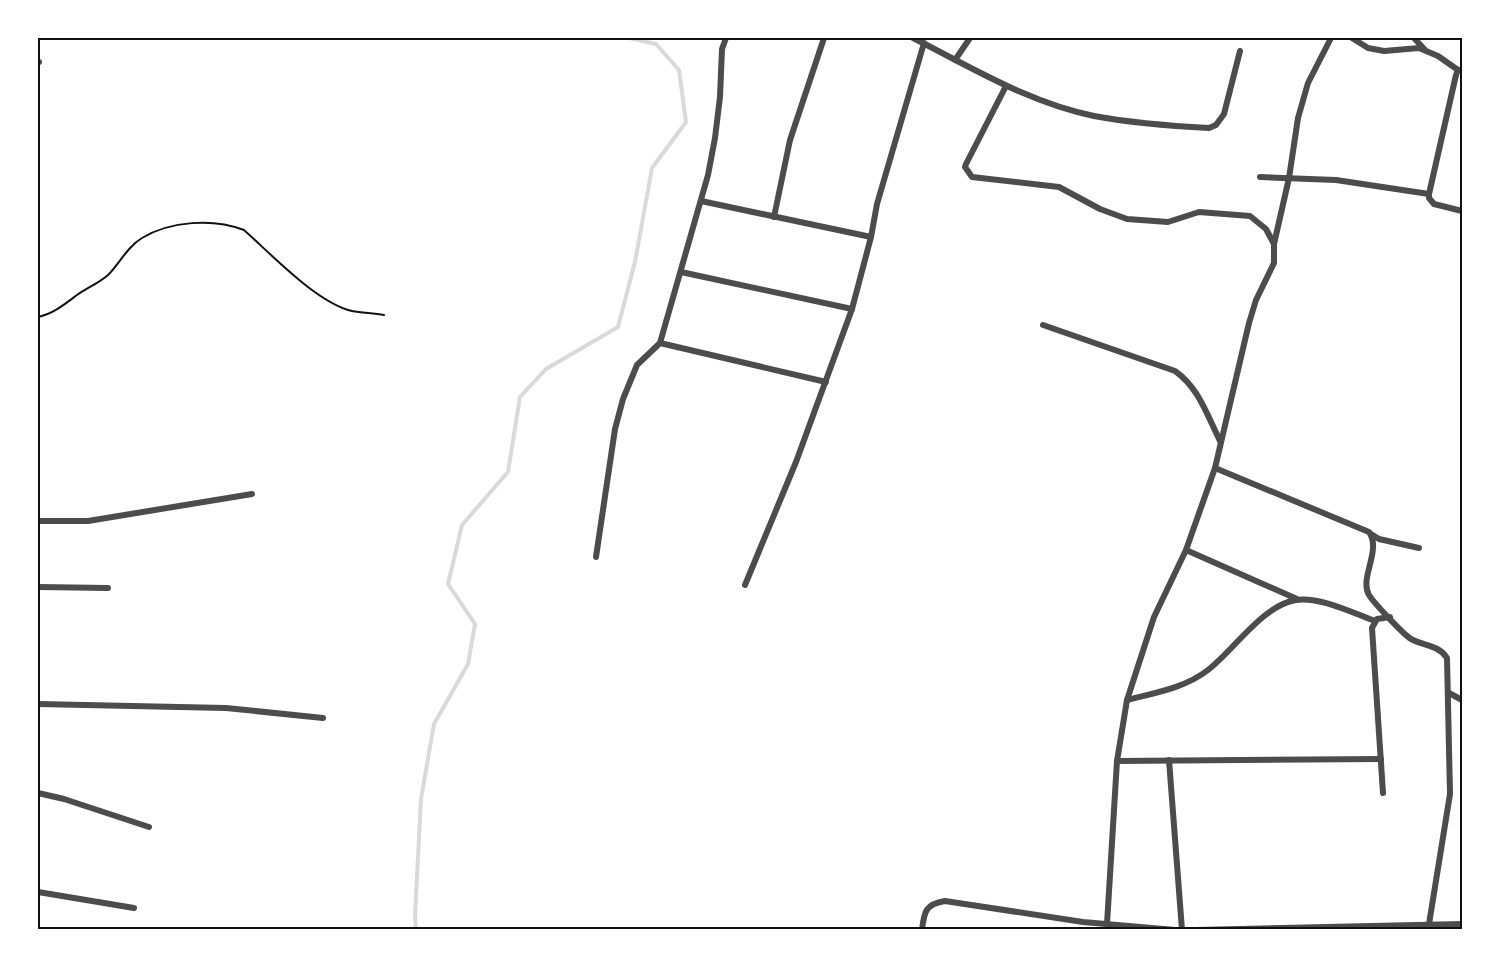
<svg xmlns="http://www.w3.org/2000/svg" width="1500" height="967" viewBox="0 0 1500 967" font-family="'Varela Round',sans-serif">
	<rect width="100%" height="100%" fill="#fff"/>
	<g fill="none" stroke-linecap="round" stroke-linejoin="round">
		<polyline stroke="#d9d9d9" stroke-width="4" points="416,930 415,915 421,799 434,724 468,664 475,624 448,584 462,525 508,472 520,397 546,369 618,327 635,262 652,168 686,122 679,70 656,44 629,38"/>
		<path stroke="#111" stroke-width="2" d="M 38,317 C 53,314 65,304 77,295 C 87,288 99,283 108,275 C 120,263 127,247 142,238 C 170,221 213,218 244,230 C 271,254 317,303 352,311 C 362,313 373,313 384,315"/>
		<g stroke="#4c4c4c" stroke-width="6">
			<path d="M 913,38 C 971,67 1029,103 1094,116 C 1132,123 1170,126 1209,128 L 1216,125 L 1224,114 L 1240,51"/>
			<polyline points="1352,38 1368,48 1384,51 1419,48 1438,56 1458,70"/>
			<polyline points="1414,38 1425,50"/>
			<polyline points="955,60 970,38"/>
			<polyline points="38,62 39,62"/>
			<polyline points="1462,70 1458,70 1456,75 1429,194 1429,198 1434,204 1462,211"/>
			<polyline points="1006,86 966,164 965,167 972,177 1059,187 1100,209 1127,219 1168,222 1199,212 1250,216 1266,229 1274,244 1274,263 1256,300 1249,323 1215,468 1186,550 1154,617 1127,700 1117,761 1107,924"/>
			<polyline points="1260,177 1336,180 1429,194"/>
			<polyline points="701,201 871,237"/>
			<polyline points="774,217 790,140 824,38"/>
			<polyline points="1274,244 1289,178 1298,118 1308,83 1331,38"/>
			<polyline points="681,272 852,309"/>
			<path d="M 1043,325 L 1175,371 C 1199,388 1207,415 1220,441"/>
			<polyline points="660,343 826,382"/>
			<path d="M 1215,468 L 1369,532 C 1382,550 1359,578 1369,595 C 1374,603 1403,634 1411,639 C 1424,646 1439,645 1447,658 L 1450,794 L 1429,924"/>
			<polyline points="38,521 88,521 252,494"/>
			<polyline points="1371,534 1379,539 1419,548"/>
			<polyline points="1186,550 1297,599"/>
			<polyline points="596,557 615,429 623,399 637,365 660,343 708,175 715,138 720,97 722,49 726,38"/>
			<polyline points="745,585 796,462 852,309 871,237 877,204 924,43"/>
			<polyline points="38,587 108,588"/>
			<polyline points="1449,693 1462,700"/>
			<path d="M 1127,700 C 1154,693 1185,688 1208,670 C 1234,650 1263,605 1296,600 C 1319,596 1353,613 1375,621"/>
			<polyline points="38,704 226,708 323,718"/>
			<polyline points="1169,760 1182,930"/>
			<polyline points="1117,761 1381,759"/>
			<polyline points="38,793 64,799 149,827"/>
			<polyline points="1383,793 1372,628 1377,619 1390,617"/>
			<polyline points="38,892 134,908"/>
			<path d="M 922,930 C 924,911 926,904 945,901 L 1083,922 L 1175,930"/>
			<polyline points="1196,930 1462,924"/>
		</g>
	</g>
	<rect width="1500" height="967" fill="none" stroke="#ffffff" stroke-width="78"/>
	<rect x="39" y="39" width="1422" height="889" fill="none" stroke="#111" stroke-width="2"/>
</svg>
